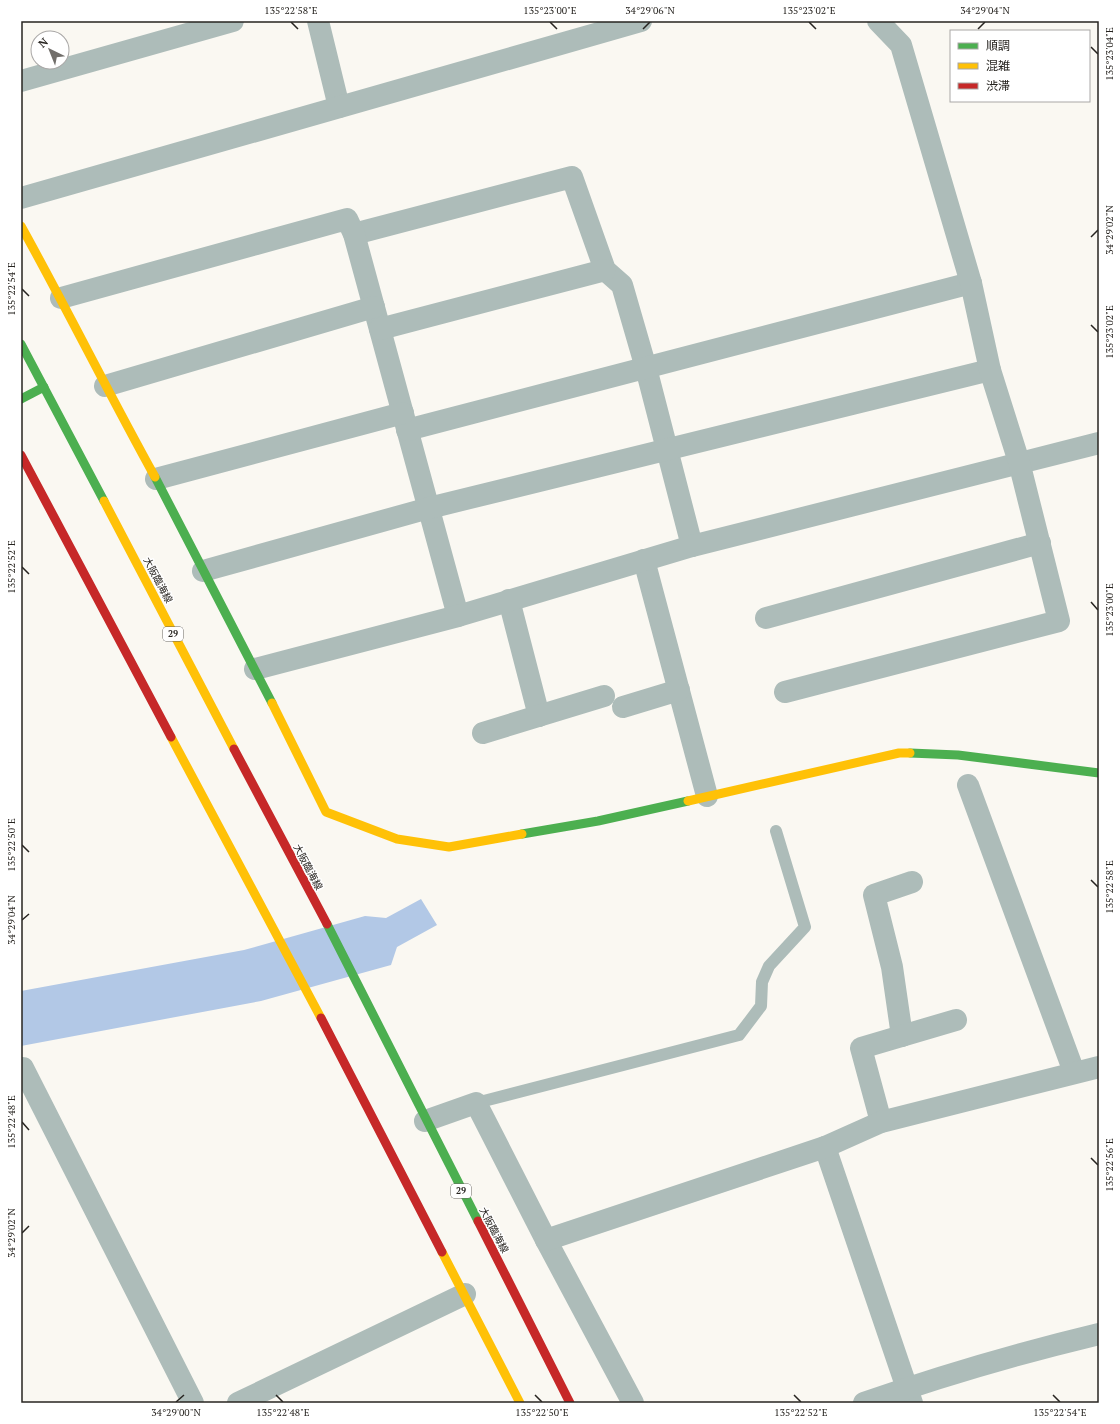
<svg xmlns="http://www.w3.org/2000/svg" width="1120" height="1424" viewBox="0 0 1120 1424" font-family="'PT Serif','Noto Sans JP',serif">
	<rect width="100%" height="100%" fill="#faf8f2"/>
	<polygon fill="#b2c8e6" points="421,899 437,925 397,947 391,965 261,1001 21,1046 21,991 244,950 365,916 386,918"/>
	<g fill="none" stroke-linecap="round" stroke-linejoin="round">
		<polyline stroke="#adbcb9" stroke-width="12" points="476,1103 739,1035 761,1006 762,982 769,966 805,927 776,831"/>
		<g stroke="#adbcb9" stroke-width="22">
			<polyline points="318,21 339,107"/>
			<polyline points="21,81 233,21"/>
			<polyline points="21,198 641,21"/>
			<polyline points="354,234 572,177 605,270 622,285 646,368 692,546"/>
			<polyline points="61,298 347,219 354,234 458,616"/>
			<polyline points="380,329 605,270"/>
			<polyline points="105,386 374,307"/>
			<polyline points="407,430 971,283"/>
			<polyline points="156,479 403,413"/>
			<polyline points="644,560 707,796"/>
			<polyline points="203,571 429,508 990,370"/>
			<polyline points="509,600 539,716"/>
			<polyline points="766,618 1040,543"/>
			<polyline points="255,669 458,616 692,546 1099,443"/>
			<polyline points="785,692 1059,621 1019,462 990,370 971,283 901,45 878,21"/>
			<polyline points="623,707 679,690"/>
			<polyline points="483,733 604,696"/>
			<polyline points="968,785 1074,1072"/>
			<polyline points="902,1036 892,967 874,895 912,882"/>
			<polyline points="23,1068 193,1403"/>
			<polyline points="425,1121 476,1103 546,1240 633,1403"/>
			<polyline points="881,1122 861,1048 956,1020"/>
			<polyline points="825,1147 912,1403"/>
			<polyline points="546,1240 825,1147 881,1122 1099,1067"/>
			<polyline points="238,1403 465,1294"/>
			<path d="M 864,1403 C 941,1376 1020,1353 1099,1334"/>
		</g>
		<g stroke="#4caf50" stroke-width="9">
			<polyline points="21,344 104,501"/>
			<polyline points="21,399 44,387"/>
			<polyline points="155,477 272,703"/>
			<polyline points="910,753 958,755 1099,773"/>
			<polyline points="522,834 598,821 688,801"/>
			<polyline points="327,924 478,1221"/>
		</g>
		<g stroke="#ffc107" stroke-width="9">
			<path d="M 21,226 C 67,309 109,394 155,477"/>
			<polyline points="104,501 234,749"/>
			<polyline points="272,703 326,812 397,839 449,847 522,834"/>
			<polyline points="171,737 321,1018"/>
			<polyline points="688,801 899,753 910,753"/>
			<polyline points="442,1252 520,1403"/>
		</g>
		<g stroke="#c62828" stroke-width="9">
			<polyline points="21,455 171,737"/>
			<polyline points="234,749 327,924"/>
			<polyline points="321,1018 442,1252"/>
			<polyline points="478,1221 570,1403"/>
		</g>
	</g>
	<path fill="none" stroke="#272420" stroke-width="1.5" d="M 291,22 L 298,29M 550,22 L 557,29M 809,22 L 816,29M 643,29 L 650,22M 978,29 L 985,22M 1091,47 L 1098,54M 1091,237 L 1098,230M 22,289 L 29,296M 1091,325 L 1098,332M 22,567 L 29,574M 1091,602 L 1098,610M 22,845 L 29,852M 1091,880 L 1098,887M 22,920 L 29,914M 22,1122 L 29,1130M 1091,1158 L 1098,1165M 22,1233 L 29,1226M 276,1395 L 283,1402M 535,1395 L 542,1402M 794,1395 L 801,1402M 1053,1395 L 1060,1402M 176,1402 L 184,1395"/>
	<g text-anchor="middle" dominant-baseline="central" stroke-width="3" stroke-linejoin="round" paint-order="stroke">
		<g fill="#fff" stroke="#686663" stroke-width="1">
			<rect x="163" y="627" width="20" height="14" rx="3"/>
			<rect x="451" y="1184" width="20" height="14" rx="3"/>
		</g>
		<g font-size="9" font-weight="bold" fill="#272420">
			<text x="173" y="634">29</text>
			<text x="461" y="1191">29</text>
		</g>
		<g font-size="10" fill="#272420" stroke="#fff">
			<text transform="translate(158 580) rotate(62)">大阪臨海線</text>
			<text transform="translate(308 867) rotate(62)">大阪臨海線</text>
			<text transform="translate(494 1230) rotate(62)">大阪臨海線</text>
		</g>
	</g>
	<rect width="1120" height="1424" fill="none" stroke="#ffffff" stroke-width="44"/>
	<rect x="950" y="30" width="140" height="72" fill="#ffffff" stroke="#a9a7a6"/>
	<rect x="958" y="43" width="20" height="6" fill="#4caf50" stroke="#a9a7a6"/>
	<text x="986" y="50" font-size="12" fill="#272420">順調</text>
	<rect x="958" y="63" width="20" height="6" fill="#ffc107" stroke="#a9a7a6"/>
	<text x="986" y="70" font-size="12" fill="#272420">混雑</text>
	<rect x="958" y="83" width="20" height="6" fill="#c62828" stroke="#a9a7a6"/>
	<text x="986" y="90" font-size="12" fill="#272420">渋滞</text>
	<g transform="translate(50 50) rotate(317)"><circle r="19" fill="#ffffff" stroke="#a9a7a6"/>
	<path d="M0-3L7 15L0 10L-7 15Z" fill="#716e6a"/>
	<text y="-6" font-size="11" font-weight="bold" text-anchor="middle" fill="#272420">N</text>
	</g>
	<rect x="22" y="22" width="1076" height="1380" fill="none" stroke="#272420" stroke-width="1.5"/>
	<g font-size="10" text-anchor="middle" fill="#272420">
		<text x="291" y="14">135°22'58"E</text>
		<text x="550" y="14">135°23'00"E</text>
		<text x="650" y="14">34°29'06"N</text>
		<text x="809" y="14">135°23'02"E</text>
		<text x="985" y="14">34°29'04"N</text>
		<text transform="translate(1109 54) rotate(-90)" y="4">135°23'04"E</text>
		<text transform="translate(1109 230) rotate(-90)" y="4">34°29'02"N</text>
		<text transform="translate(11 289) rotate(-90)" y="4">135°22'54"E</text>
		<text transform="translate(1109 332) rotate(-90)" y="4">135°23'02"E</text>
		<text transform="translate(11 567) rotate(-90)" y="4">135°22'52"E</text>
		<text transform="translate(1109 610) rotate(-90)" y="4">135°23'00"E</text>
		<text transform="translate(11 845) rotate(-90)" y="4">135°22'50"E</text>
		<text transform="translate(1109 887) rotate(-90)" y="4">135°22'58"E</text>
		<text transform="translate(11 920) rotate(-90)" y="4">34°29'04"N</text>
		<text transform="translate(11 1122) rotate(-90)" y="4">135°22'48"E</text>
		<text transform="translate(1109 1165) rotate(-90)" y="4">135°22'56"E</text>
		<text transform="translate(11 1233) rotate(-90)" y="4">34°29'02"N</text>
		<text x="176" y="1416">34°29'00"N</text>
		<text x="283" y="1416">135°22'48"E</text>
		<text x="542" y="1416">135°22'50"E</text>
		<text x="801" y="1416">135°22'52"E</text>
		<text x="1060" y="1416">135°22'54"E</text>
	</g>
</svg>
